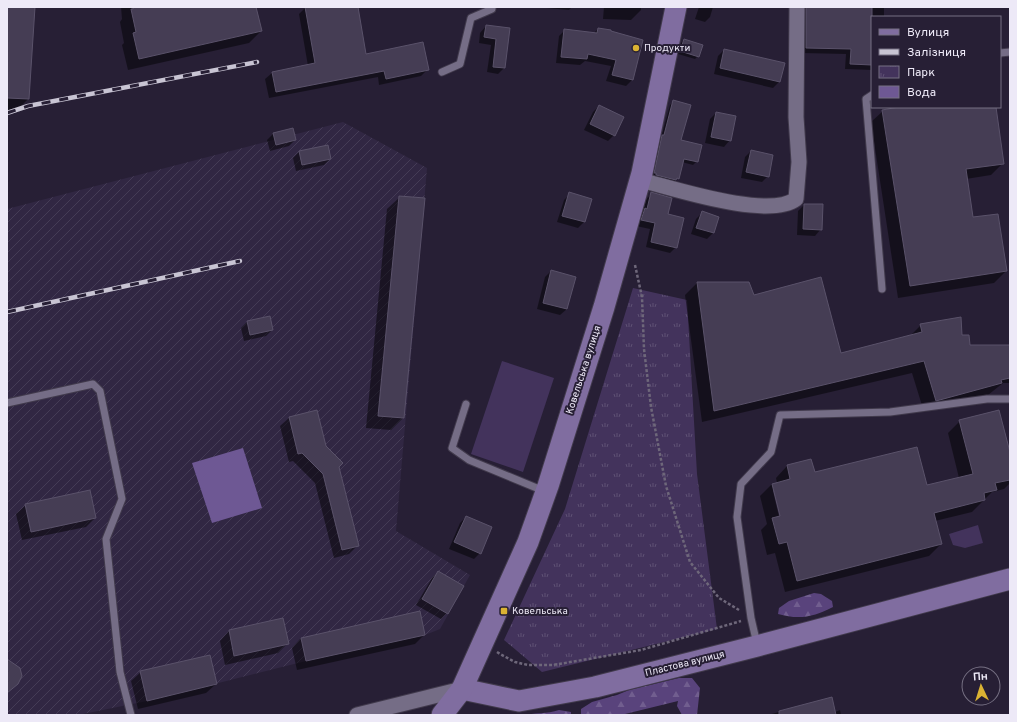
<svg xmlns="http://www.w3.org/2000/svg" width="1017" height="722" viewBox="0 0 1017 722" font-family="Overpass,sans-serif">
	<defs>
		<pattern id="industrial-furrows" width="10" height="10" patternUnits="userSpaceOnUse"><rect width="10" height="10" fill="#312743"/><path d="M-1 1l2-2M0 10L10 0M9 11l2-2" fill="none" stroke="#453c56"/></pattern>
		<pattern id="forest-firs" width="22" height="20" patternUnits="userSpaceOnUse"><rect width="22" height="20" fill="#59437c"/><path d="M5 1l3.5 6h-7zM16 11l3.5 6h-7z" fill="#715e8f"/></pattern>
		<pattern id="park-tufts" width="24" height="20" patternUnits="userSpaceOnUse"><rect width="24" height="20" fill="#43335c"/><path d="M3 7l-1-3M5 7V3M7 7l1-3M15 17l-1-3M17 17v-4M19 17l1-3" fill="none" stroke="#5e5174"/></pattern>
	</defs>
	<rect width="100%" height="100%" fill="#271f35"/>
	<polygon fill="url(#industrial-furrows)" points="343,122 427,168 396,531 470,575 440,629 425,635 306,661 147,701 78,715 7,715 7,209"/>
	<g fill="#43335c">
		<polygon points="502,361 554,378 523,472 471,454"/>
		<polygon points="978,525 983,543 965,548 953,545 949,534"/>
	</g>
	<g fill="url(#forest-firs)">
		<path d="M 814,593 L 821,594 L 832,601 L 833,607 C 814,617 799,620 778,614 L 779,608 L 789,601 Z"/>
		<polygon points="679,678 692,678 700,688 697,715 682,715 677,706 678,701 621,715 581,715 581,709 592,702 617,695 629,690"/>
		<path d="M 559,710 L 571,712 L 571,715 L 522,715 C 535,713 547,714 559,710 Z"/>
	</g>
	<polygon fill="url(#park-tufts)" points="633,288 687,300 697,474 717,629 542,672 504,640 565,509"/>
	<polygon fill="#6e5894" points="243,448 262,508 212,523 192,463"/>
	<g fill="#0007" fill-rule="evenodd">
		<polygon points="7,7 45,7 34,8 28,99 16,111 7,110"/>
		<polygon points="121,7 255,7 261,31 249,43 128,70 122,45 124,43 120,22 122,19"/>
		<polygon points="306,7 357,7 365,55 428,69 421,76 379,85 378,77 269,98 265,79 272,73 308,66 299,14"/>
		<polygon points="535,7 572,7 569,10"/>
		<polygon points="604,7 641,7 641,10 631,20 603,19"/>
		<polygon points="699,7 713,7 710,17 705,22 695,19"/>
		<polygon points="805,7 884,7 884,17 872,17 872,70 845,69 846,54 801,53 801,12"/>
		<polygon points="486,26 509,29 504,68 498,74 487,72 491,45 479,43 480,33"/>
		<polygon points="598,29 642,41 632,80 626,86 606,81 611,66 585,61 580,65 556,63 559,36 565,30 594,33"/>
		<polygon points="684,40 698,56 695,59 678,54 681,43"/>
		<polygon points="724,50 779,82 773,88 714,74 718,56"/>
		<polygon points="674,101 680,140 697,161 693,165 682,162 678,178 674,182 651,176 659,140 661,138 670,105"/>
		<polygon points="599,106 614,135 608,141 584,130 593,112"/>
		<polygon points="905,107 995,107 1003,163 991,175 966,179 973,218 1006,271 994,283 898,298 871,122 883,111"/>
		<polygon points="716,113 730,140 724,147 705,143 710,119"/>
		<polygon points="273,134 295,140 289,146 270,151 267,140"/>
		<polygon points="751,151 768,176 762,182 741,178 745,157"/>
		<polygon points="299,152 330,159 324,165 296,171 293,158"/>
		<polygon points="652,193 667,215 676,247 670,253 646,247 650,229 636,226 639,215 643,211 646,200"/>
		<polygon points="570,194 584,222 578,228 557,222 564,200"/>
		<polygon points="400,197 403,418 391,430 366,428 387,209"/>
		<polygon points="804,205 821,229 815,236 797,235 798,211"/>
		<polygon points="702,213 713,233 707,239 691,234 696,219"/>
		<polygon points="551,271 567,309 560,315 537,309 545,277"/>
		<polygon points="697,283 749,283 754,296 841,354 910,336 921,325 961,336 969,346 1010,346 1010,383 1003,383 988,395 924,412 912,373 702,422 685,295"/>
		<polygon points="247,322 272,330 266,336 244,341 241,328"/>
		<polygon points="317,411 325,447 338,467 358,545 349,554 334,558 315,483 293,461 289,462 280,426 289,418"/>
		<path d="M 960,421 L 1010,456 L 1010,483 L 1004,489 L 992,492 L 972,512 L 935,521 L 941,544 L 929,556 L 785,592 L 775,553 L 767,555 L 761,530 L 767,524 L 760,496 L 772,484 L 777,483 L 776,478 L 787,466 L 814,474 L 926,486 L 959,478 L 948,433 ZM 773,491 L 775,491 L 782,520 L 780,521 Z"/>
		<polygon points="26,505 95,518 86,527 22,540 16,514"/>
		<polygon points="466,517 480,553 474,559 449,549 460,523"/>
		<polygon points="438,572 447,613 441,619 416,605 432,578"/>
		<polygon points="282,620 287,644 278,653 225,665 220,641 229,631"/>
		<polygon points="424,635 415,644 297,670 292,648 301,638"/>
		<polygon points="141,672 216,684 206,693 138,709 131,681"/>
		<polygon points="831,698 835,712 840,710 841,715 768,715"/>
	</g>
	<g fill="#453d54" stroke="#5a526a">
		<polygon points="7,7 35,7 29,99 7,98"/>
		<polygon points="133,7 256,7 262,31 139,59 133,33 136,32 131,9 133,9"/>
		<polygon points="305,7 358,7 366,54 423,42 429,70 386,79 384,71 276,92 272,72 315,63"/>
		<polygon points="806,7 872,7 872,65 850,64 851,49 806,48"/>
		<polygon points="486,25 510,28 505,68 493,67 496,39 484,37"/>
		<polygon points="598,28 611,30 611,31 643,40 633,80 612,75 616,60 588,54 587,59 561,57 564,29 597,33"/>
		<polygon points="684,39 703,45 699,57 680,51"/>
		<polygon points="724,49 785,63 780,82 720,68"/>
		<polygon points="673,100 691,105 681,140 702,145 698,162 684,159 679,179 677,178 676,180 656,175 656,173 654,173 662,135 664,135"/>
		<polygon points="599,105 624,117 615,136 590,124"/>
		<polygon points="899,107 996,107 1004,164 966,169 973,217 998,214 1007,271 910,286 882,110"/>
		<polygon points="716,112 736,116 731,141 711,137"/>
		<polygon points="293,128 296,140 276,145 273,133"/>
		<polygon points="328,145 331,159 302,165 299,151"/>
		<polygon points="751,150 773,155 769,177 746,172"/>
		<polygon points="569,192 592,199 585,222 562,216"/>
		<polygon points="651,192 672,198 668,214 684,218 677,248 651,242 655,223 641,220 645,208 647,209"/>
		<polygon points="399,196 425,198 404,418 378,416"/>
		<polygon points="804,204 823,204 822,230 803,229"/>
		<polygon points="702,211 719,217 714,233 696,228"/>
		<polygon points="551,270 576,277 567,309 543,303"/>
		<polygon points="821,277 841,353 922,332 920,324 961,317 962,335 969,335 970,345 1010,345 1010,378 1001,380 1002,383 936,401 924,361 714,411 697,282 749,282 754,295"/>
		<polygon points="270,316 273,330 250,335 247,321"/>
		<polygon points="317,410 326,446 343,463 339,467 359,546 342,550 323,474 302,453 298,454 289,417"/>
		<polygon points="999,410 1010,452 1010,480 995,483 997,490 984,493 985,500 934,513 942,544 797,581 787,542 779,544 772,518 780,516 772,484 790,479 787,465 811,459 815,472 917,447 927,485 973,474 959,420"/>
		<polygon points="90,490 96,518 31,532 25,504"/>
		<polygon points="466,516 492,527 481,554 454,542"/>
		<polygon points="438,571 464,586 448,614 422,599"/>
		<polygon points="420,611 425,635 306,661 301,638"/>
		<polygon points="283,618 289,644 234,656 229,630"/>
		<polygon points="210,655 217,684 147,701 140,671"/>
		<polygon points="7,659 20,668 22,676 18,684 7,693"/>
		<polygon points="832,697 836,715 779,715 779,711"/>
	</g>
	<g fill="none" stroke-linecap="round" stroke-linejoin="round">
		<g stroke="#413a4c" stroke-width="9">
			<g id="lane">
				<polyline points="1000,53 1010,52"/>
				<polyline points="442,72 460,64 471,18 492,9 492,7"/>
				<polyline points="872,95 866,99 882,289"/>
				<polyline points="7,403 93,384 100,391 122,499 106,539 120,672 131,715"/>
				<polyline points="466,404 452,448 469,460 544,491"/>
				<polyline points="757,644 751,618 737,517 741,484 771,452 780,415 890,412 987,399 1010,399"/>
			</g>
		</g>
		<g stroke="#413a4c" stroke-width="17">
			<g id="street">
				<path d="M 640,180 C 673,188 768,220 796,199 L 799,162 L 796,117 L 797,7"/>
				<polyline points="357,715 462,689"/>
			</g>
		</g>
		<g stroke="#413a4c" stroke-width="23">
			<g id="secondary">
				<polyline points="462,689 519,701 595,687 757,646 1010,579"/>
				<polyline points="442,715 462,689 528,542 548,486 604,307 642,173 676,7"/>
			</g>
		</g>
		<g stroke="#6e677a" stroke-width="2.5" stroke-dasharray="3 2" stroke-linecap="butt">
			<polyline points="635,265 642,297 644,349 651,407 666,486 690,562 719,598 739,610"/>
			<polyline points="497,652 500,654 515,662 528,665 553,665 641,650 741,621"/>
		</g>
		<use href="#lane" stroke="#756d86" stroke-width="7"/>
		<use href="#street" stroke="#756d86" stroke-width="15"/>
		<use href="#secondary" stroke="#806da0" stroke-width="21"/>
		<g stroke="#c8c4d3" stroke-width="4.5">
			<g id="rail">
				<polyline points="7,113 28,106 257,62"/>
				<polyline points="7,312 240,261"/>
			</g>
		</g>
		<use href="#rail" stroke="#271f35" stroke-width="3" stroke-dasharray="9" stroke-linecap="butt"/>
	</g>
	<g fill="#dbb333" stroke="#271f35" stroke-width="1.5">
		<circle cx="636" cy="48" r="4"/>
		<rect x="500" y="607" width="8" height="8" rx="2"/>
	</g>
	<g text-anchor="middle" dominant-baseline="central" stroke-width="4" stroke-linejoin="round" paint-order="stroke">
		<g font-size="10" fill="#ede9f7" stroke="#271f35" text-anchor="start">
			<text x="644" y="48">Продукти</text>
			<text x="512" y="611">Ковельська</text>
		</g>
		<g font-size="10" fill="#ede9f7" stroke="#271f35">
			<text transform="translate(584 370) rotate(-72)">Ковельська вулиця</text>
			<text transform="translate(685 664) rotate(-14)">Пластова вулиця</text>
		</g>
	</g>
	<rect width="1017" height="722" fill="none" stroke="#ede9f7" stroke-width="16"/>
	<rect x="871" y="16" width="130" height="92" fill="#271f35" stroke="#767083"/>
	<rect x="879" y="29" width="20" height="6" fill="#806da0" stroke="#767083"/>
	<text x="907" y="36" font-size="12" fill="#ede9f7">Вулиця</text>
	<rect x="879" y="49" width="20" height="6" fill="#c8c4d3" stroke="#767083"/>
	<text x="907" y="56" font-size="12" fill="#ede9f7">Залізниця</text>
	<rect x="879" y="66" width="20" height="12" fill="url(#park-tufts)" stroke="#767083"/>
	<text x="907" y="76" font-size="12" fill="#ede9f7">Парк</text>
	<rect x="879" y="86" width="20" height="12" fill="#6e5894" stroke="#767083"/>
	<text x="907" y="96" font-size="12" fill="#ede9f7">Вода</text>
	<g transform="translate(981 686) rotate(356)"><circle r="19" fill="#271f35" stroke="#767083"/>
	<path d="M0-3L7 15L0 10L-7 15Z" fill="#dbb333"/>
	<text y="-6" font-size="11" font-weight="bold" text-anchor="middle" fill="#ede9f7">Пн</text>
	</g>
</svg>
